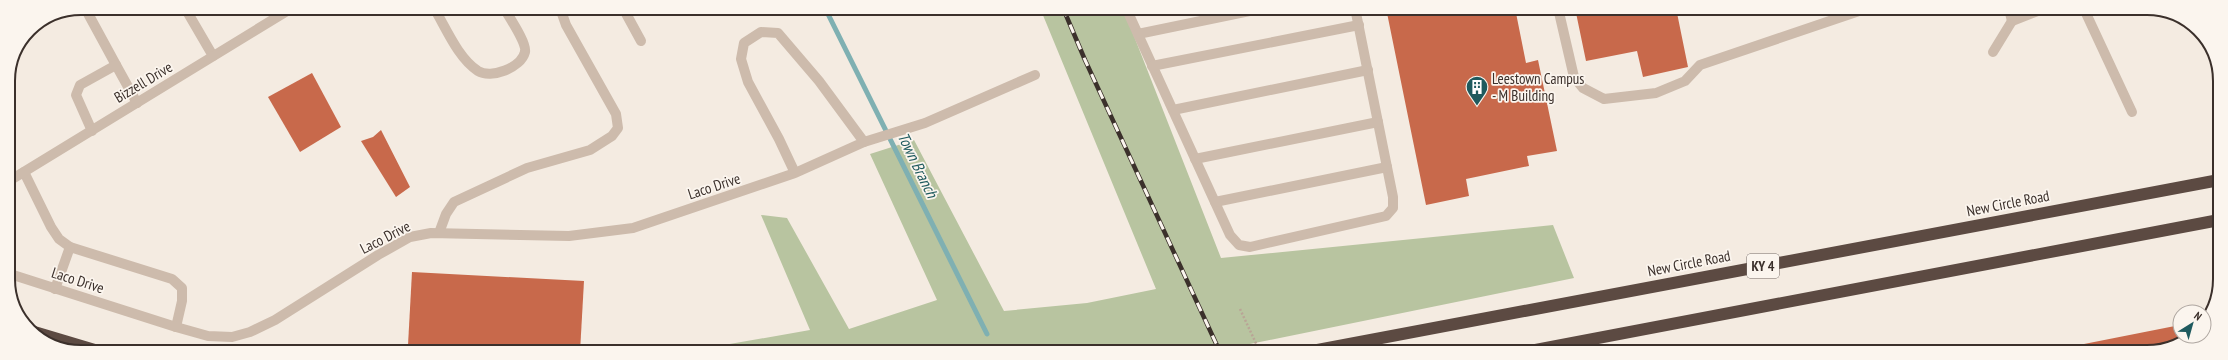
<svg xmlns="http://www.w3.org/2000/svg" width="2228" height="360" viewBox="0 0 2228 360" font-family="'PT Sans Narrow',sans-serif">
	<rect width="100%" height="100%" fill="#f4ebe1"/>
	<polygon fill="#b8c4a0" points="1040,8 1123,8 1221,258 1553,225 1574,278 1240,346 1201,352 684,352 810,330 761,215 787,218 849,329 937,300 870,154 914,140 1004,311 1087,303 1156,289"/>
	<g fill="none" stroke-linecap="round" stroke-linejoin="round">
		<polyline stroke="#7fb0b2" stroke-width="5" points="825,8 987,334"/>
	</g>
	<g fill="#c8694b">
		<polygon points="1386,8 1515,8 1526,63 1538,60 1557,151 1527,156 1529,166 1466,179 1469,196 1426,205"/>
		<polygon points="1575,8 1676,8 1688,67 1643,77 1637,51 1586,61"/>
		<polygon points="312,73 341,127 300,152 268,97"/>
		<polygon points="381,130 410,187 396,197 361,141 373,137"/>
		<polygon points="412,272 584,281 580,352 524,352 408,345"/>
		<polygon points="2180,325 2180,340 2147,352 2079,352 2079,345"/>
	</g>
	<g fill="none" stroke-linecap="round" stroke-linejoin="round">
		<polyline stroke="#b9a596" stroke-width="2.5" stroke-dasharray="2 2" stroke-linecap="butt" points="1240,309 1260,352"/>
		<g stroke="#cdbbac" stroke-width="10">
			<polyline points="85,8 116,65"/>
			<polyline points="185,8 213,56"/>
			<path d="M 434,8 C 446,28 458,58 478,71 C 491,79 521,68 525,52 C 527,43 509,17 504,8"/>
			<polyline points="623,8 641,41"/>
			<polyline points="1126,8 1230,235 1239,245 1250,247 1386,216 1393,208 1393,197 1355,8"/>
			<polyline points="1558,8 1574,77 1583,88 1604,99 1656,93 1685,81 1700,65 1865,9"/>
			<polyline points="2009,9 2012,21 2043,9"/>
			<polyline points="2084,9 2132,112"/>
			<polyline points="1138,34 1264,8"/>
			<polyline points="1993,52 2012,21"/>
			<polyline points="1152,66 1359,25"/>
			<polyline points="1173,110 1368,70"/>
			<polyline points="92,131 76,95 80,85 116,65 137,103"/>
			<polyline points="864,142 925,123 1035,75"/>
			<polyline points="1195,159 1378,122"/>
			<polyline points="24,172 51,227 59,239 70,247 172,279 182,288 182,301 176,327"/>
			<polyline points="9,181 292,8"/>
			<polyline points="1215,202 1387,167"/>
			<polyline points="439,233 446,214 454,202 527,168 590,150 612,136 618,128 616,114 566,25 560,8"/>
			<polyline points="10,274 176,327 208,336 232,337 250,332 275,320 378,255 410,237 431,233 569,236 633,228 795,173 864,142 819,81 778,33 761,32 744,43 741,59 748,82 779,139 795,173"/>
			<polyline points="55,289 70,247"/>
		</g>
		<g stroke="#5c4a42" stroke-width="12">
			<polyline points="31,331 98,351"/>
			<polyline points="1307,352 2219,180"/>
			<polyline points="1524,352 2219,220"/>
		</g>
		<g stroke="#3b302b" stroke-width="4.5">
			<polyline id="rail" points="1063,8 1085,60 1220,352"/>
		</g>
		<use href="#rail" stroke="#fbf5ee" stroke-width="3" stroke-dasharray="9" stroke-linecap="butt"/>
	</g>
	<defs>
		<g id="building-pin" transform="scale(1.15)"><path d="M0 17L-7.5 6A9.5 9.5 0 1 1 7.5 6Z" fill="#1f5a5e" stroke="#fbf5ee"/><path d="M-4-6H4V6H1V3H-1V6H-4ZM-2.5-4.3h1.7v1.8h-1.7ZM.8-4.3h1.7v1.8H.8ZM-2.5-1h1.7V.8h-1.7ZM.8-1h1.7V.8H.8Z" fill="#fff"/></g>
	</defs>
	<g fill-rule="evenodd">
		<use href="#building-pin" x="1477" y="87"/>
	</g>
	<g text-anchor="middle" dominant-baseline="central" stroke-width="3.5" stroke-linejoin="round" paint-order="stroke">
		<rect fill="#fbf5ee" stroke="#756b66" stroke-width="1" x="1747" y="254" width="32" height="24" rx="3"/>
		<g font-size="14" font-weight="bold" fill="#3b302b">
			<text x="1763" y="266">KY 4</text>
		</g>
		<g font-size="15" fill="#3b302b" stroke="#fbf5ee" text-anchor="start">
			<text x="1492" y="78">Leestown Campus<tspan x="1492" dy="17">- M Building</tspan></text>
		</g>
		<g font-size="15" fill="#3b302b" stroke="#fbf5ee">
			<text transform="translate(143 82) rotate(-31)">Bizzell Drive</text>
			<text transform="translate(714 186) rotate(-18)">Laco Drive</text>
			<text transform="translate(2008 203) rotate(-11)">New Circle Road</text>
			<text transform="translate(385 237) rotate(-27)">Laco Drive</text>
			<text transform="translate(1689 263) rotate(-11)">New Circle Road</text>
			<text transform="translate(78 280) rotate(18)">Laco Drive</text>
		</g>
		<g font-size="16" font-style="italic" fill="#1f5a5e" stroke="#fbf5ee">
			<text transform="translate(918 165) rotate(64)">Town Branch</text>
		</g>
	</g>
	<path d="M0 0H2228V360H0ZM81 15H2147A66 66 0 0 1 2213 81V279A66 66 0 0 1 2147 345H81A66 66 0 0 1 15 279V81A66 66 0 0 1 81 15Z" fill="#fbf5ee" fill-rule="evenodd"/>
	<path fill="none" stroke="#3b302b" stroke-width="2" d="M81 15H2147A66 66 0 0 1 2213 81V279A66 66 0 0 1 2147 345H81A66 66 0 0 1 15 279V81A66 66 0 0 1 81 15Z"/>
	<g transform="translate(2192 324) rotate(37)"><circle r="19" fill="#fbf5ee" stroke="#aea6a0"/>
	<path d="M0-3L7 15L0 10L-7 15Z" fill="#1f5a5e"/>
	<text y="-6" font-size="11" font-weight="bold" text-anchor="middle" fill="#3b302b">N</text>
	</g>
</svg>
